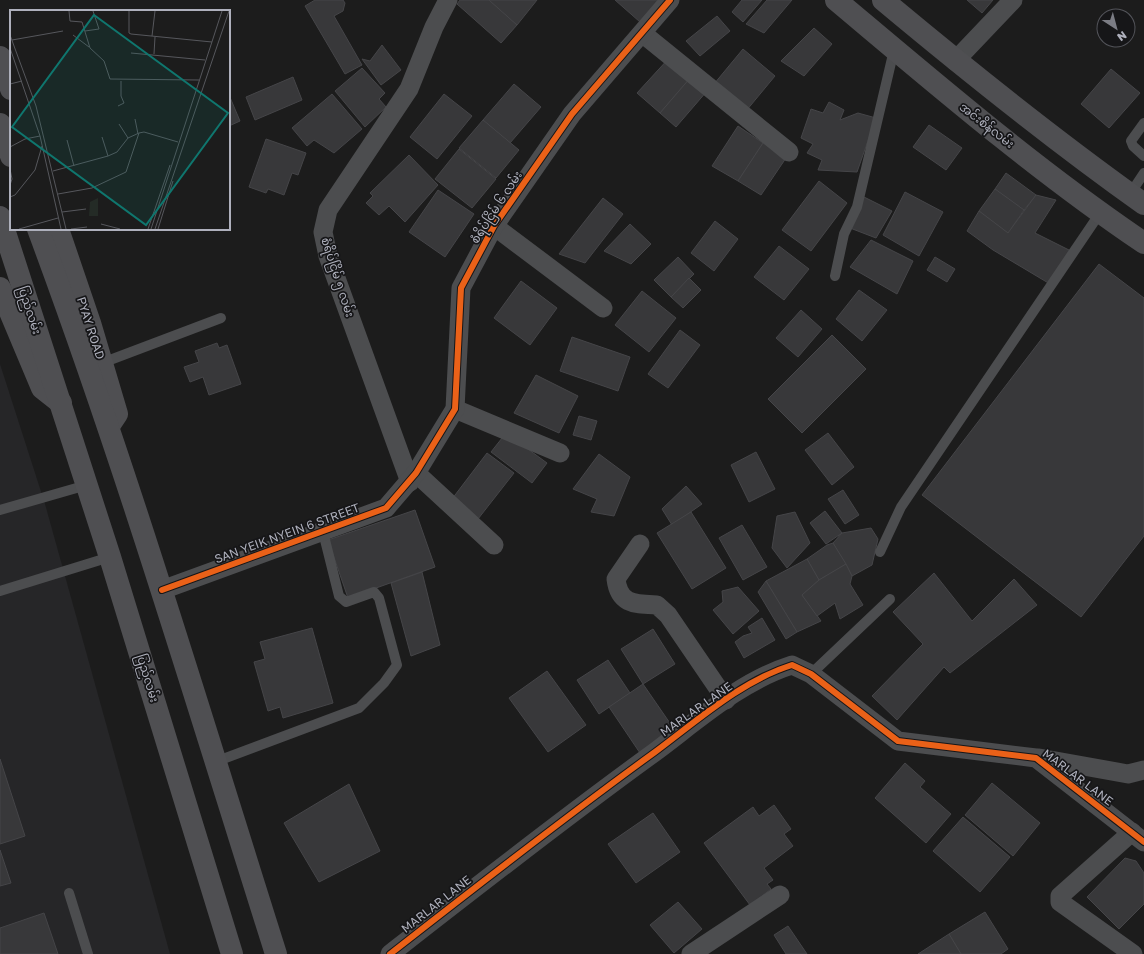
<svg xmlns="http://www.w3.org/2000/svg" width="1144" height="954" viewBox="0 0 1144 954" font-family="'Golos Text','Noto Sans Myanmar',sans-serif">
	<rect width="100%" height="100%" fill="#1c1c1c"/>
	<polygon fill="#262628" points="0,364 45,504 170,954 0,954"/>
	<g fill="#38383a" stroke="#454548">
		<polygon points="315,0 343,0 345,3 343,11 334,16 362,65 345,74 305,6"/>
		<polygon points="460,0 489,0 517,25 501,43 457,4"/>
		<polygon points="489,0 537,0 517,25"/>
		<polygon points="615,0 660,0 640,22"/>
		<polygon points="742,0 762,0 743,22 732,12"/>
		<polygon points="767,0 792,0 764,33 746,24"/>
		<polygon points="967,0 993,0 982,13"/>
		<polygon points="717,16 730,31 700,56 686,41"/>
		<polygon points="814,28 832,44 804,76 781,61"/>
		<polygon points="382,45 401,70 381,85 362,59 370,61"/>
		<polygon points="743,49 775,76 746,111 714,84"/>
		<polygon points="670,57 691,77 660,113 637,93"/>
		<polygon points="362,68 385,93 379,99 386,107 365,127 335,91"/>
		<polygon points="1111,69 1140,93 1109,128 1081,104"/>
		<polygon points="293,77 302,100 255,120 246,97"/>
		<polygon points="691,77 707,91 676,127 660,113"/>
		<polygon points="514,84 541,107 510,143 483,120"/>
		<polygon points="332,94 362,129 334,153 314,140 307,146 292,128"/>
		<polygon points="444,94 472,116 437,159 410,137"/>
		<polygon points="229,95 240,121 229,126"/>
		<polygon points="829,102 844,110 840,120 858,113 876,118 857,172 818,170 822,160 807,153 813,144 801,138 811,109 823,113"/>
		<polygon points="483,120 519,150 496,178 459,148"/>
		<polygon points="929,125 962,148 946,170 913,147"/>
		<polygon points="738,126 763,143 738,181 712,166"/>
		<polygon points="266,139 306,153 298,175 292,173 284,195 268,189 266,193 249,187"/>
		<polygon points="763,143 786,158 761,195 738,181"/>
		<polygon points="459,149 496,179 472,208 435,179"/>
		<polygon points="409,155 438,185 405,222 389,206 379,215 366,203 373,196 370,193"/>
		<polygon points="1006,173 1036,195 1024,210 995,189"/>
		<polygon points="819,181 847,203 811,251 782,230"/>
		<polygon points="995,189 1024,210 1008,233 979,211"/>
		<polygon points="438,190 474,214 445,257 409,232"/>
		<polygon points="905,192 943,212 919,256 883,235"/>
		<polygon points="1036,195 1056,200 1035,233 1071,251 1050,284 993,250 967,231 979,211 1008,233"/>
		<polygon points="864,197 892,211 876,238 850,228"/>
		<polygon points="603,198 623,214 585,263 559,254"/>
		<polygon points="715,221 738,239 714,271 691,253"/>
		<polygon points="630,224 651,244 631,264 604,251"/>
		<polygon points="871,240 913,261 897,294 850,267"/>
		<polygon points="779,246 809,269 784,300 754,277"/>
		<polygon points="678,257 694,274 671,297 654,280"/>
		<polygon points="935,257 955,269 947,282 927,270"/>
		<polygon points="1099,264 1144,298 1144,536 1081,617 922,495"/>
		<polygon points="689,278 701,290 683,308 671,297"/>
		<polygon points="521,281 557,308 530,345 494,318"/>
		<polygon points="859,290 887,310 862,341 836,319"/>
		<polygon points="642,291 676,318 649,352 615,325"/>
		<polygon points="801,310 822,329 798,357 776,338"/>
		<polygon points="680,330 700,345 668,388 648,374"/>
		<polygon points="832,335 866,369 802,433 768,399"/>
		<polygon points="572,337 630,357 618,391 560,371"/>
		<polygon points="217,343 219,348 227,345 241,384 209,395 203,377 190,382 184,367 199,362 195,351"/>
		<polygon points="536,375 578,396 559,433 514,413"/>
		<polygon points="579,416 597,421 591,440 573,435"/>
		<polygon points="506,433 547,463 532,483 491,452"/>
		<polygon points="828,433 854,467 832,485 805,450"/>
		<polygon points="756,452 775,489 749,502 731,465"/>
		<polygon points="487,453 514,473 478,519 452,499"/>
		<polygon points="599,454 630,477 614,516 591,512 597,499 573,489"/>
		<polygon points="686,486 702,504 672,525 662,509"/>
		<polygon points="843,490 859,515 845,524 828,499"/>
		<polygon points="415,510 435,567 348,598 328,540"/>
		<polygon points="825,511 842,533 826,544 810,523"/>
		<polygon points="691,512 726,568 692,589 657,533"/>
		<polygon points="795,512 810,543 787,568 772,548 777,516"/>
		<polygon points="742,525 767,567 743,580 719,538"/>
		<polygon points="871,528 878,539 872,565 852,576 833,543 842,533"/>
		<polygon points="833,543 846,564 819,580 807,559 827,545"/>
		<polygon points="807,559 819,580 802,595 821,621 797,632 766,581"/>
		<polygon points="846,564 852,576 850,584 863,605 840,619 835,603 817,616 802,595 819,580"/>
		<polygon points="422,572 440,645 411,656 391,583"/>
		<polygon points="934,573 972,621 1014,579 1037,605 950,673 944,667 897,720 872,696 923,644 893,612"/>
		<polygon points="766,581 797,632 786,639 758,592"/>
		<polygon points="738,587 759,611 733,634 713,610 723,602 722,591"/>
		<polygon points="762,618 775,640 744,658 735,642 743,636 752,633 748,627"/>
		<polygon points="312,628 333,703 283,718 280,707 268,711 254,662 265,659 260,642"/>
		<polygon points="653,629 675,664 643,684 621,649"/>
		<polygon points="608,660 630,693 599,714 577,680"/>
		<polygon points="547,671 586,725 548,752 509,698"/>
		<polygon points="643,684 674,729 640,753 609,707"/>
		<polygon points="0,759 25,836 0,844"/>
		<polygon points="905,763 925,781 920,787 951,814 926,843 875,798"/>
		<polygon points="992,783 1040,823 1013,856 965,815"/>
		<polygon points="349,784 380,851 319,882 284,823"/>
		<polygon points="774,805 791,829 784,834 793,846 764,868 773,880 767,884 771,889 750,905 704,843 753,807 759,816"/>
		<polygon points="653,813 680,852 636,883 608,844"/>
		<polygon points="963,817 1010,857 980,892 933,851"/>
		<polygon points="0,850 11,883 0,886"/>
		<polygon points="1125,858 1136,861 1144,873 1144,904 1119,929 1087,897"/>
		<polygon points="678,902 702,929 674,953 650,925"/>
		<polygon points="985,912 1008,949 1001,954 961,954 949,934"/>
		<polygon points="44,913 58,954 0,954 0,928"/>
		<polygon points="788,926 807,954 786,954 774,935"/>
		<polygon points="949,934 961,954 918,954"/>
	</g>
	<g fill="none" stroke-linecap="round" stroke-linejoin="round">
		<g stroke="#4c4d4f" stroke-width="10">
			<polyline points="1144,123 1131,141 1133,146 1144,156"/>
			<polyline points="1130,194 1144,173"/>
			<polyline points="835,276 844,234 857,207 894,50"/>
			<polyline points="102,363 221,318"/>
			<polyline points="0,510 87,485"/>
			<polyline points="880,552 901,507 1100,213"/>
			<polyline points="0,591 110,557"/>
			<polyline points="811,674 890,599"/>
			<polyline points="215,762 359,708 384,683 397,665 379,598 374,592 346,602 339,596 323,532"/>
			<polyline points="69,893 88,954"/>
		</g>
		<g stroke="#4c4d4f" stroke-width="19">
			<polyline points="642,33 789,152"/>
			<polyline points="955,61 1013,0"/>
			<polyline points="494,226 603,308"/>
			<polyline points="455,409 560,453"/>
			<polyline points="416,473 494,545"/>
			<polyline points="410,482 328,256 323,232 328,210 409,89 434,27 448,0"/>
			<path d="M 640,544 L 616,579 C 619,605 635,604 657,605 L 668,615 L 726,700"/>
			<polyline points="162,590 386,508 416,473 455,409 461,288 494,226 572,114 670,0"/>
			<polyline points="1039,758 1128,774 1144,770"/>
			<polyline points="1132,832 1060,896 1060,902 1133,954"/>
			<path d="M 390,954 C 477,886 565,817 655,752 C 698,720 741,681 792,665 L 811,674 L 898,741 L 1036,758 L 1144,842"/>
			<polyline points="691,954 780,895"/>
		</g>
		<g stroke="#4f4f52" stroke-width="22">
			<path d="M 836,0 C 936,84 1036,170 1144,243"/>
			<path d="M 883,0 C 968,71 1054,140 1144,204"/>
			<polyline points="0,57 11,89"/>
			<polyline points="58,229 90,323 117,414 109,426"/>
			<polyline points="0,288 42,388 61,403"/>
		</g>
		<g stroke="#4f4f52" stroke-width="22">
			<polyline points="0,124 11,156"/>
			<polyline points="0,217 110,557 232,954"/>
			<path d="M 38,229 C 127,468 199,711 276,954"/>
		</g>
		<g stroke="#161618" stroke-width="8">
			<g id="cycleway">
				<polyline points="162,590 386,508 416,473 455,409 461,288 494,226 572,114 670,0"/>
				<path d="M 390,954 C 477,886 565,817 655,752 C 698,720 741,681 792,665 L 811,674 L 898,741 L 1036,758 L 1144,842"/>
			</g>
		</g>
		<use href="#cycleway" stroke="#ea6118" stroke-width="6"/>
	</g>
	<g text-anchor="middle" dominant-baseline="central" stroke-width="3.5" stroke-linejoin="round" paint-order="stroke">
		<g font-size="12" fill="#aeb0bc" stroke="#161618">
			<text transform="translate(987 125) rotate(38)">အင်းစိန်လမ်း</text>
			<text transform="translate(496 207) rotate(-57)">စံရိပ်ငြိမ် ၆ လမ်း</text>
			<text transform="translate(338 277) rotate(72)">စံရိပ်ငြိမ် ၅ လမ်း</text>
			<text transform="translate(30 310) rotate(72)">ပြည်လမ်း</text>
			<text transform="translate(91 328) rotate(72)">PYAY ROAD</text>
			<text transform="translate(287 533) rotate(-20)">SAN YEIK NYEIN 6 STREET</text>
			<text transform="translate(148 678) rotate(73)">ပြည်လမ်း</text>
			<text transform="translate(696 709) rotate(-35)">MARLAR LANE</text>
			<text transform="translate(1078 777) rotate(37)">MARLAR LANE</text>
			<text transform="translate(436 904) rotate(-38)">MARLAR LANE</text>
		</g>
	</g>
	<g transform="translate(10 10)">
		<rect width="220" height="220" fill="#1c1c1c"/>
		<path d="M 88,188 L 88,206 L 79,206 L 80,192 Z" fill="#242b26"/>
		<path fill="none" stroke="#56575c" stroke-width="1" d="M 59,1 L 60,11 L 72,12 L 80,38 L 94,51 L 100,69 L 189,70M 119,1 L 119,23 L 121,24 L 202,32M 75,21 L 89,19 L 83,1M 0,25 L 26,96 L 56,219M 63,25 L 79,37M 142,26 L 145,1M 2,30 L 53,21M 0,38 L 30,126 L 51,219M 121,43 L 195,50M 144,44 L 145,27M 0,74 L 12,71M 108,96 L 114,93 L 111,86 L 111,71M 125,109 L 128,124M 109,114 L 118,128M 92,127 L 98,146M 57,130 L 64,156M 0,137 L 15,129 L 30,126M 0,159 L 2,169 L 0,175M 43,161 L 98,146 L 107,142 L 118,128 L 129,123 L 134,122 L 168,132M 48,184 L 82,178 L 116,162 L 129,123M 0,187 L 5,185 L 25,160 L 32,136M 52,202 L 76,199M 91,214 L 110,219M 9,219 L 48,208M 61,219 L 77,217M 138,219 L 160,155M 141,219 L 212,1M 145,219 L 219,1M 148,219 L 163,171"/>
		<path fill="#0f766e" fill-opacity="0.15" stroke="#0f766e" stroke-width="2" d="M 84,5 L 218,103 L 136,215 L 2,117 Z"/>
		<rect width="220" height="220" fill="none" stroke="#aeb0bc" stroke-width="2"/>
	</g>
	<g transform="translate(1116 28) rotate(144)"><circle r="19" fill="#161618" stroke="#53545a"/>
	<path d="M0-3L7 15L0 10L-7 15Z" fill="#7b7c84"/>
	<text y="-6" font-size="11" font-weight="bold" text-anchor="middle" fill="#aeb0bc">N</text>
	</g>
</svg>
